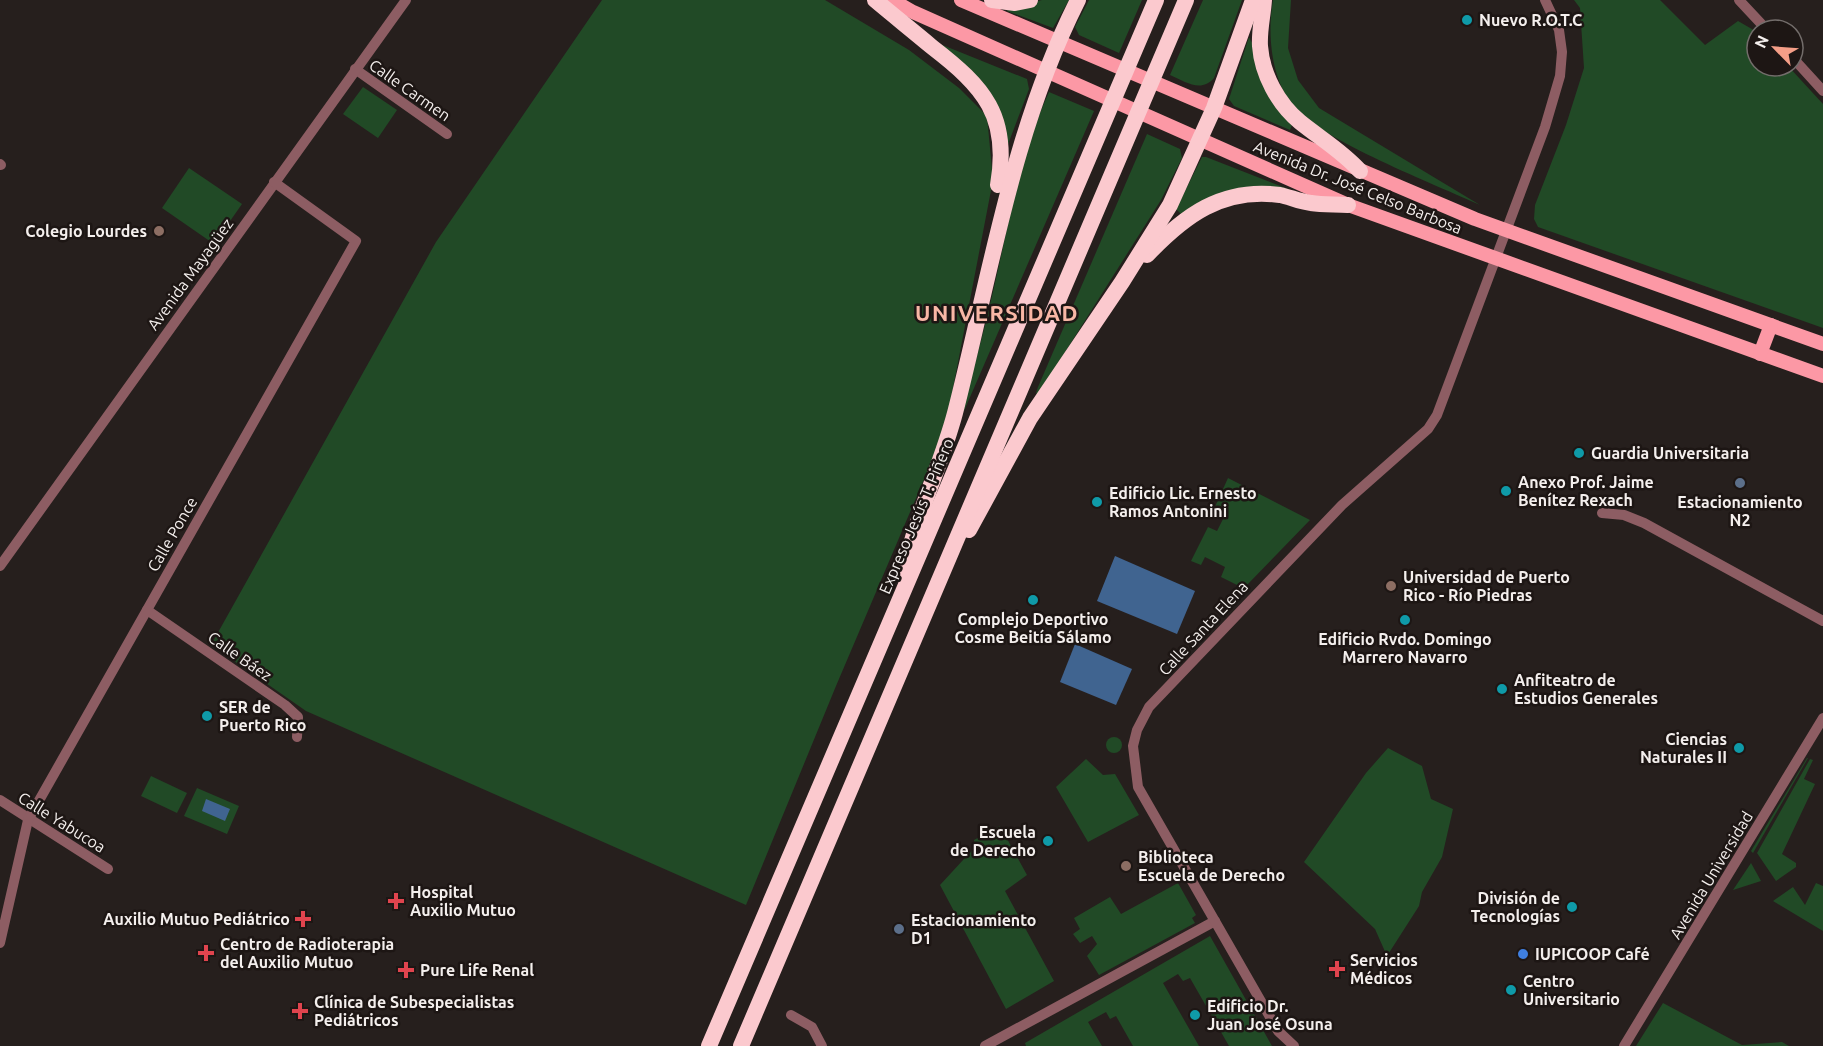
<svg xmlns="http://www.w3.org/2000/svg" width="1823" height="1046" viewBox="0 0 1823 1046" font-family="Ubuntu,sans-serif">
	<rect width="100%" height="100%" fill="#261f1d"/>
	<g fill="#214a26">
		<polygon points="602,0 825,0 909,50 959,88 987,116 993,180 945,430 836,686 746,905 306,711 211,645 436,242"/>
		<polygon points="1042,0 1069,0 1053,28 1007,11 1009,8"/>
		<polygon points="1089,0 1142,0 1119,53 1079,35 1075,27"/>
		<path d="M 1203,0 L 1242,0 L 1214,78 C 1201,93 1186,82 1170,75 Z"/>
		<path d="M 1273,0 L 1291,0 L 1288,48 L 1298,80 L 1319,108 L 1480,205 C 1437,185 1320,140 1293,106 C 1271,78 1267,34 1273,0 Z"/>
		<polygon points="1574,0 1660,0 1705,45 1738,21 1757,32 1757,66 1788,66 1823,104 1823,328 1538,227 1534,219 1535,205 1566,125 1584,68 1580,8"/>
		<polygon points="1249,37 1292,125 1290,130 1234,106 1229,99"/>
		<polygon points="940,44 1027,79 1029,89 1007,147 1000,115"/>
		<polygon points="363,87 397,110 378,138 343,114"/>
		<path d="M 1049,92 L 1094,111 L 964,411 L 962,408 C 976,363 987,319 997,274 C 1011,212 1022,150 1049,92 Z"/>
		<polygon points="1147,134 1180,149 1182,158 1161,200 1038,395 1036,393 1038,387"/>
		<polygon points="1202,157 1206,157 1296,192 1182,215 1176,209"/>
		<polygon points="189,168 242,204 214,244 162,208"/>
		<polygon points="1228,478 1310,520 1247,585 1241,587 1221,577 1225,567 1205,557 1201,565 1191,561 1208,527 1217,531 1223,519 1214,514 1214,509"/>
		<circle cx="1114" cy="745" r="8"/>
		<polygon points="1388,748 1422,766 1431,799 1453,809 1442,857 1422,892 1419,906 1387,956 1375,929 1304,862 1366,773"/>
		<polygon points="1807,758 1808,758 1753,853 1751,851"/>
		<polygon points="1086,759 1103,775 1115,774 1139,815 1088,842 1056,787"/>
		<polygon points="1810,759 1813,760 1804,779 1815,784 1782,854 1796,863 1796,867 1776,881 1757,853"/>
		<polygon points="151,776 187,793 177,813 141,796"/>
		<polygon points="197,788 239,806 227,834 184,816"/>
		<polygon points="1000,826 1027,875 1005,891 1054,981 1006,1009 940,885 975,847 974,840"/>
		<polygon points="1751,863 1761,881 1733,890"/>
		<polygon points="1178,883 1196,915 1192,918 1195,923 1099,975 1087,956 1097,944 1092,936 1080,943 1073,934 1080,929 1074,918 1110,897 1121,914"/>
		<polygon points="1816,883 1823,886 1823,931 1773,901 1793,887 1805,905"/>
		<polygon points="1210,936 1272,1046 1229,1046 1190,978 1183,981 1178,974 1163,983 1199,1046 1133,1046 1116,1016 1110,1019 1106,1012 1088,1022 1102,1046 1026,1046 1025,1043"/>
		<polygon points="1663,1003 1742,1045 1782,1042 1789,1046 1636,1046"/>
	</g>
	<g fill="#406490">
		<polygon points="1115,556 1195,591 1177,634 1097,601"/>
		<polygon points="1075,644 1132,669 1116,705 1060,682"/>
		<polygon points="206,799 230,809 225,821 202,811"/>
	</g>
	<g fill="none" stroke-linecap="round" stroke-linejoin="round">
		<g stroke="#8d5d63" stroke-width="10">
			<polyline points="1739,0 1767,30"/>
			<polyline points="1793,58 1823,91"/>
			<polyline points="355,69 447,134"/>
			<polyline points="0,164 1,165"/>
			<polyline points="1602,513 1624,515 1644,523 1823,621"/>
			<polyline points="0,566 406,0"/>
			<polyline points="147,610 285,705 298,717 297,737"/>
			<polyline points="0,800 108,869"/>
			<polyline points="0,943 28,820 356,241 274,182"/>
			<polyline points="791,1015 812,1027 822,1046"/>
			<polyline points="985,1046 1215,921"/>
			<polyline points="1294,1046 1278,1031 1138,787 1133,746 1137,730 1149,707 1342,505 1428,429 1437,415 1545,127 1560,76 1562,52 1559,30 1545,0"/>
			<polyline points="1624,1046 1823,718"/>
		</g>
		<g stroke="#fc98a5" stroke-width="14">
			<polyline points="892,0 913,12 1348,205 1823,376"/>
			<polyline points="961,0 1475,219 1823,344"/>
			<polyline points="1760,354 1771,325"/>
		</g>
		<g stroke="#fbc9ce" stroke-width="16">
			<path d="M 875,0 C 894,16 913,31 932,47 C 984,87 1010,116 998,185"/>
			<polyline points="992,0 1015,3 1030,0"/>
			<path d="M 1264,0 C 1263,15 1259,31 1260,46 C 1262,74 1278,104 1300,122 C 1321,139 1342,151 1360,171"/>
			<path d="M 1147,255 C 1184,216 1222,187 1280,195 C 1290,197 1300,202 1311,203 C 1323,205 1336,204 1348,205"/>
			<polyline points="969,530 1030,418 1122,282 1170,205 1214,108 1253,0"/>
			<path d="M 905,569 C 916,515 941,466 955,413 C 991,273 1012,131 1078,0"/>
			<polyline points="709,1046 1156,0"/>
			<polyline points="741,1046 1186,0"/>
		</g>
	</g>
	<g fill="#0f9aa8" stroke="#1d1614" stroke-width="2">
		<circle cx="1467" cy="20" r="6"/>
		<circle cx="1579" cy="453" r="6"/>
		<circle cx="1506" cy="491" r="6"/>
		<circle cx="1097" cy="502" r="6"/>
		<circle cx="1033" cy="600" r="6"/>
		<circle cx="1405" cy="620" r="6"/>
		<circle cx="1502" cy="689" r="6"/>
		<circle cx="207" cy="716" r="6"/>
		<circle cx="1739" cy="748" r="6"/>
		<circle cx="1048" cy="841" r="6"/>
		<circle cx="1572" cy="907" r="6"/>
		<circle cx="1511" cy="990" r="6"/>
		<circle cx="1195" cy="1015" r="6"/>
	</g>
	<g fill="#8d6e63" stroke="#1d1614" stroke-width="2">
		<circle cx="159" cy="231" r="6"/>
		<circle cx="1391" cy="586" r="6"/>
		<circle cx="1126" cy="866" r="6"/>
	</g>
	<g fill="#5c6f8a" stroke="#1d1614" stroke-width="2">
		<circle cx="1740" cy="483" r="6"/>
		<circle cx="899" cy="929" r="6"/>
	</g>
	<g fill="#e0444e" stroke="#1d1614" stroke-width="2">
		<path d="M393 892h6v6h6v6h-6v6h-6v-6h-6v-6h6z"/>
		<path d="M300 910h6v6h6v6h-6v6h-6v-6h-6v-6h6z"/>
		<path d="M203 944h6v6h6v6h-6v6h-6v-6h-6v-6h6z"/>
		<path d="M1334 960h6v6h6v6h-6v6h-6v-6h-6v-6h6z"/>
		<path d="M403 961h6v6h6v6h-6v6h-6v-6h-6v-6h6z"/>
		<path d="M297 1002h6v6h6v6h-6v6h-6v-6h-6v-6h6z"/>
	</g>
	<circle fill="#3f7fe0" stroke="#1d1614" stroke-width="2" cx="1523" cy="954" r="6"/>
	<g text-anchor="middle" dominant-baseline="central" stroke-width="5" stroke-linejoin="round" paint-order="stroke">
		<g font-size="16" font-weight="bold" fill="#f4efed" stroke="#1d1614" text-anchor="start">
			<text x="1479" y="20">Nuevo R.O.T.C</text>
			<text x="147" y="231" text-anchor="end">Colegio Lourdes</text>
			<text x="1591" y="453">Guardia Universitaria</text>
			<text x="1518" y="482">Anexo Prof. Jaime<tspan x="1518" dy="18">Benítez Rexach</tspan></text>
			<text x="1109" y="493">Edificio Lic. Ernesto<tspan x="1109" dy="18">Ramos Antonini</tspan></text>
			<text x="1740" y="502" text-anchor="middle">Estacionamiento<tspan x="1740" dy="18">N2</tspan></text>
			<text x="1403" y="577">Universidad de Puerto<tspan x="1403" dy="18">Rico - Río Piedras</tspan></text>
			<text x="1033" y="619" text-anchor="middle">Complejo Deportivo<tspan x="1033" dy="18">Cosme Beitía Sálamo</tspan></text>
			<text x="1405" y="639" text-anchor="middle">Edificio Rvdo. Domingo<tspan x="1405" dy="18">Marrero Navarro</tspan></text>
			<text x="1514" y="680">Anfiteatro de<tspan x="1514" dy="18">Estudios Generales</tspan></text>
			<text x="219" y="707">SER de<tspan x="219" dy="18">Puerto Rico</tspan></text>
			<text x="1727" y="739" text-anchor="end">Ciencias<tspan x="1727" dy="18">Naturales II</tspan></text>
			<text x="1036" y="832" text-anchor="end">Escuela<tspan x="1036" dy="18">de Derecho</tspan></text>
			<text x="1138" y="857">Biblioteca<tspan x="1138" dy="18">Escuela de Derecho</tspan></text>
			<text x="410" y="892">Hospital<tspan x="410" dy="18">Auxilio Mutuo</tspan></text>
			<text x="1560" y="898" text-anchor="end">División de<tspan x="1560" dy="18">Tecnologías</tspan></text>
			<text x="290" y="919" text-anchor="end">Auxilio Mutuo Pediátrico</text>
			<text x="911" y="920">Estacionamiento<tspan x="911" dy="18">D1</tspan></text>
			<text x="220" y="944">Centro de Radioterapia<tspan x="220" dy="18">del Auxilio Mutuo</tspan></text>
			<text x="1535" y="954">IUPICOOP Café</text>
			<text x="1350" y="960">Servicios<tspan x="1350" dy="18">Médicos</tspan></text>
			<text x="420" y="970">Pure Life Renal</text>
			<text x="1523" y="981">Centro<tspan x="1523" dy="18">Universitario</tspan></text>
			<text x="314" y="1002">Clínica de Subespecialistas<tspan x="314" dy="18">Pediátricos</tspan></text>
			<text x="1207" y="1006">Edificio Dr.<tspan x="1207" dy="18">Juan José Osuna</tspan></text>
		</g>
		<g font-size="16" fill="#f4efed" stroke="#1d1614">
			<text transform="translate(410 90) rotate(35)">Calle Carmen</text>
			<text transform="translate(1358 187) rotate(22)">Avenida Dr. José Celso Barbosa</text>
			<text transform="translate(190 274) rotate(-54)">Avenida Mayagüez</text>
			<text transform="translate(916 516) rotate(-67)">Expreso Jesús T. Piñero</text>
			<text transform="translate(172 534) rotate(-60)">Calle Ponce</text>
			<text transform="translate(1203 628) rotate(-47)">Calle Santa Elena</text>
			<text transform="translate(240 656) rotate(35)">Calle Báez</text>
			<text transform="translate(62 822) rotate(32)">Calle Yabucoa</text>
			<text transform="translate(1711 875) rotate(-59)">Avenida Universidad</text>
		</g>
		<g font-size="22" font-weight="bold" letter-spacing="1.5" fill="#f8b7a5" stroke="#1d1614">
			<text x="997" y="312">UNIVERSIDAD</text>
		</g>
	</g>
	<g transform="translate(1775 48) rotate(295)"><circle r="28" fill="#1d1614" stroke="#736d6b" stroke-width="1.5"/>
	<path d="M0-4.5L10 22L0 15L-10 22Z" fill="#f49e87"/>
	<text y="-9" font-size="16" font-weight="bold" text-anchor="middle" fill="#f4efed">N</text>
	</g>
</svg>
